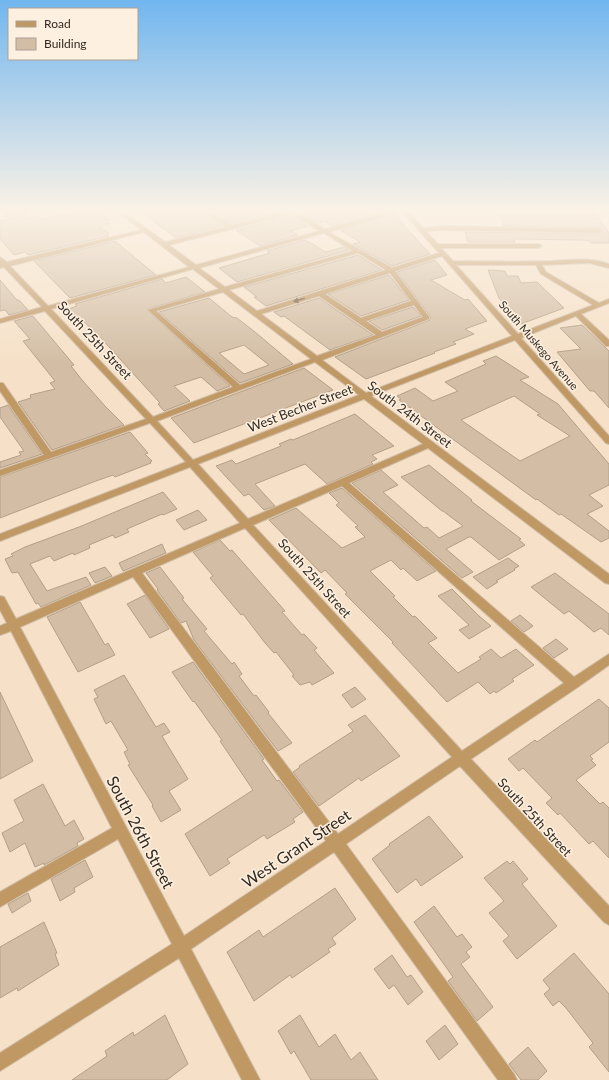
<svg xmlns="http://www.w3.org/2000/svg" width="609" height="1080" viewBox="0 0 609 1080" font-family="Lato,sans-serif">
	<rect width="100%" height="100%" fill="#f6e1c8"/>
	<g fill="#d3bea5" stroke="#b39f87" fill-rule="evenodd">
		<polygon points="1,211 21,211 29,218 39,216 43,219 82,211 98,211 111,220 106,221 110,224 100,227 109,233 106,234 109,236 28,255 25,252 14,255 0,239 0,221 10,219"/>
		<polygon points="140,211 202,211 222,226 176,238"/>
		<polygon points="211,211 282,211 232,223"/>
		<polygon points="299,211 388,211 332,226 324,221 318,223 299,212"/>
		<polygon points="535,213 596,214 609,233 609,243 591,243 589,241 582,240 514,239 515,242 468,242 465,232 599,234 603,231 599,228 504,226 499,214"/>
		<polygon points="396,214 401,220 399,220 430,254 392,266 353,244 360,242 340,230"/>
		<polygon points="291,216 308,226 291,231 298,235 260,246 236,230"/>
		<polygon points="305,240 326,252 344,247 349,250 237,282 219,268 270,253 267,251"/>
		<polygon points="115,241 156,275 70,298 34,261"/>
		<polygon points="358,255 382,270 266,306 254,297 257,297 244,287"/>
		<polygon points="435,260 447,275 431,280 465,300 468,299 487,321 465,329 474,334 453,342 456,344 434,352 435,353 366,379 335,357 430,320 430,316 397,272"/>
		<polygon points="488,270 505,271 507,276 518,276 521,283 537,282 564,308 521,324 499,298"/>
		<polygon points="389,275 409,300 361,316 328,294"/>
		<polygon points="186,277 205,292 148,309 147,310 230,386 217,391 201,377 174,386 190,401 164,411 158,404 160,403 100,337 80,318 75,320 68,317 69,314 65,310 77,306 75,304 162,279 166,283"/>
		<polygon points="0,280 17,300 19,300 28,310 9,315 5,310 0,311"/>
		<path d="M 209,298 L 232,317 L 237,318 L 255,332 L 293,364 L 240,383 L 159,312 ZM 244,345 L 269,365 L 244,374 L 219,353 Z"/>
		<polygon points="319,298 373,335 330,350 284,316 281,317 274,312"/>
		<polygon points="413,307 421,316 382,330 369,321"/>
		<polygon points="33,316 74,365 71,366 82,380 105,406 124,425 52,450 18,402 31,398 30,395 55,389 50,383 55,381 23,341 30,339 14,321"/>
		<polygon points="582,325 609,351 609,408 594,391 590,391 557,352 581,349 560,328"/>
		<path d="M 496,356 L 529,377 L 520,380 L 558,404 L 609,464 L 609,485 L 589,495 L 603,506 L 587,514 L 609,531 L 609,538 L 601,542 L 561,514 L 559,515 L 537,499 L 536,500 L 413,410 L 399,400 L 401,399 L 397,396 L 415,388 L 433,401 L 458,391 L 445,382 L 486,364 L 483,361 ZM 514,396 L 540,414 L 537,415 L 570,436 L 520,461 L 461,420 Z"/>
		<polygon points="304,368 333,390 194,443 171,418"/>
		<polygon points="8,405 42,454 0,468 0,462 21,455 19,452 24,451 0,417 0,408"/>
		<polygon points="355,414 394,446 372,455 377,459 371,462 373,464 327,484 305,464 255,484 275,506 264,510 249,494 244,496 216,466 232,460 236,464 281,446 279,444 291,439 293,440"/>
		<polygon points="130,432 148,453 145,454 152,461 150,462 151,463 115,477 113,475 96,481 0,518 0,477"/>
		<polygon points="429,465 472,500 471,501 521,539 519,540 525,545 499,560 471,537 469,537 446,549 473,572 462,578 352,483 381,470 398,485 383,492 424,528 427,527 439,538 463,526 443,511 442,511 401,477"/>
		<polygon points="342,488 436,571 417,581 403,568 401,570 391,560 370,571 395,596 393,597 413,617 415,616 437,638 428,643 458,673 481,659 479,657 491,649 501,658 516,649 534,665 512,679 514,681 496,693 494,691 490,694 478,682 447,702 392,643 393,642 345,594 347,593 325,570 321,573 269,520 296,508 342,548 365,537 355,527 358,526 336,505 339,503 329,493"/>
		<polygon points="163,492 177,509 163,515 162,514 127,529 129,532 115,538 113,535 89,545 90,548 74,555 73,553 54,561 50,556 30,564 47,591 86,577 91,585 41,607 38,603 36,604 18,572 12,573 5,559 13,556 11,554 25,547 79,527"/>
		<polygon points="198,510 207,520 184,530 176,520"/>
		<polygon points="220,540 230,551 232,550 285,611 282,612 302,635 304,634 317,648 314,650 334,673 312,685 310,682 300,685 292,676 294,675 276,652 274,653 265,643 243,614 241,615 210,578 213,576 193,552"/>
		<polygon points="162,544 166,553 123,571 119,563"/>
		<polygon points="508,558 519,566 514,569 515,570 496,581 498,582 487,589 473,577"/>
		<polygon points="105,567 112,576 95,583 89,573"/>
		<polygon points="160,567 184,598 182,599 207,629 204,631 232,664 234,662 242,674 239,676 254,696 256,695 269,712 268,713 292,743 278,751 194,640 186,621 181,623 157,590 158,589 146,573"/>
		<polygon points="555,573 609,614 609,635 601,628 594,632 569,611 564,614 531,587"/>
		<polygon points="452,589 479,616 491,626 469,639 459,630 469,625 438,596"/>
		<polygon points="145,595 169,629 150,638 127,604"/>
		<polygon points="80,602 105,645 108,643 115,655 78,672 47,617"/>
		<polygon points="520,615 533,626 524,632 511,621"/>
		<polygon points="556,639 568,649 554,658 543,648"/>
		<polygon points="193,662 264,759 262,760 277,781 279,780 303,812 293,819 295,822 267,839 264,835 227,859 230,863 210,876 185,834 253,790 220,741 222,740 194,701 193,702 172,672"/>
		<polygon points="124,675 156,727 164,723 170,732 162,736 188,779 169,791 181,810 161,822 152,806 153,805 128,765 130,764 124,752 128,750 111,721 106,724 94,699 98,697 94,690"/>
		<polygon points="355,687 366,699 352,708 342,695"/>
		<polygon points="0,692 33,761 0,779"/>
		<polygon points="599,699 609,708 609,742 590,756 593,759 591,760 596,765 576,780 600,804 603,802 609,808 609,858 593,841 589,844 560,813 558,815 546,803 552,798 523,768 519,771 508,759 535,740 537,742"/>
		<polygon points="365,715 400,756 361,781 359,778 319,806 293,772 300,767 299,766 353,731 348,725"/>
		<polygon points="43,784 65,826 74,820 84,839 77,843 78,846 44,865 44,863 35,867 25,843 10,852 2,833 24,821 14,800"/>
		<polygon points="429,816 463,857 421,886 416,879 397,893 372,859 390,845 389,844"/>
		<polygon points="85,860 93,877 74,888 75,892 60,901 51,879"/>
		<polygon points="507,861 510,864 513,861 528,879 522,884 557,926 517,959 503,941 509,936 489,913 504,901 484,878"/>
		<polygon points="335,888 356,919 332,938 336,944 328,949 330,952 292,978 290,975 254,1001 227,952 259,930 263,937"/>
		<polygon points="28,893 31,901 12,913 8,904"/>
		<polygon points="434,906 457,937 462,934 472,947 466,952 470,957 461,964 493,1007 477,1021 448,981 453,977 414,922"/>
		<polygon points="44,922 57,953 55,954 59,965 18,991 17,988 0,998 0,947"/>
		<polygon points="574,953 609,994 609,1072 589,1047 593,1043 566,1008 559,1001 553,1006 544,994 550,989 543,980"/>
		<polygon points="392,955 407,977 411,975 423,992 408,1005 394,985 389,989 374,969"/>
		<polygon points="165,1015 188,1064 167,1080 72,1080 107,1056 105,1051 133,1032 134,1036"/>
		<polygon points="300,1015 319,1047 335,1034 351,1060 360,1052 378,1080 311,1080 294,1051 291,1054 278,1031"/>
		<polygon points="445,1025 458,1044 439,1060 426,1041"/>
		<polygon points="528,1047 547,1071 538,1080 521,1080 509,1064"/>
	</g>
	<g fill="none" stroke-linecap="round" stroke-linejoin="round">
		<g stroke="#cfbca6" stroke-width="2">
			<path id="minor" d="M 117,211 L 123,211 L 165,242 L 226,227 L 203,211 L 209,211 L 232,225 L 287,211 L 298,211 L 296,212 L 325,229 L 392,211 L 400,211 L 399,212 L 329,232 L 392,268 L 439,253 L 402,211 L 408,211 L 423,228 L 445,226 L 599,229 L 602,231 L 599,233 L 445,230 L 426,231 L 438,244 L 539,244 L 542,246 L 539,248 L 441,248 L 453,261 C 486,261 519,262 551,261 C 571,260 590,257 609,264 L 609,268 L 589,263 L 542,265 L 546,272 L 599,303 L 609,299 L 609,303 L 581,314 L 609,340 L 609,346 L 606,346 L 576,316 L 521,338 L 609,436 L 609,444 L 606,443 L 515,340 L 371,396 L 609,574 L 609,584 L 605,583 L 428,448 L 349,483 L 574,677 L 609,654 L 609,665 L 578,687 L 471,759 L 609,906 L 609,925 L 604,922 L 460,766 L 346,844 L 514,1074 L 517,1080 L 498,1080 L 334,852 L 191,949 L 260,1080 L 242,1080 L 179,958 L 0,1071 L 0,1053 L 172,944 L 118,839 L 0,907 L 0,892 L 112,828 L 11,631 L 0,635 L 0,626 L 7,623 L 0,610 L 0,596 L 4,597 L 16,619 L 240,523 L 190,467 L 0,541 L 0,534 L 186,462 L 150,423 L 0,476 L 0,470 L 44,455 L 0,391 L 0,383 L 3,383 L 51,452 L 146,419 L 45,311 L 0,323 L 0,319 L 42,307 L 4,267 L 0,268 L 0,257 L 7,262 L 141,230 ZM 291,214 L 319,231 L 196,265 L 169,245 ZM 144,232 L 189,267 L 48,306 L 10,266 ZM 324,233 L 353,251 L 225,287 L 199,268 ZM 358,253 L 386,270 L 257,311 L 229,290 ZM 442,256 L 512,336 L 366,393 L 322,360 L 429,319 L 429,317 L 395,271 ZM 456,265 L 536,265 L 541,274 L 593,305 L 518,334 ZM 193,269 L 219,289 L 148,310 L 233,387 L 153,417 L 51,309 ZM 390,273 L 411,301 L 361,318 L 325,294 ZM 223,292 L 311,359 L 240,385 L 156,311 ZM 319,296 L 376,335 L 317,356 L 261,314 ZM 414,305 L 423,317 L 382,332 L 366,321 ZM 315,362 L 359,395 L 193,460 L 157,421 ZM 364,399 L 423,444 L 248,519 L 198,464 ZM 342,486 L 564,683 L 462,751 L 253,525 ZM 245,528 L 452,757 L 338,834 L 142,573 ZM 133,577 L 326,841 L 184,936 L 20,627 Z"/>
		</g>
		<use href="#minor" fill="#c09864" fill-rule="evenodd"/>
	</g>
	<defs><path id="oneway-solid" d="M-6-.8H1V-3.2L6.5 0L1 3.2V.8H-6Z"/></defs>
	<use fill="#6a553b" href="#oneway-solid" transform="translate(299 300) rotate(163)"/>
	<linearGradient id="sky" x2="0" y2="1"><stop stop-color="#71b6ef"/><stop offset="0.58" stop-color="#fbf2e6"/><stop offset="1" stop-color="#fbf2e6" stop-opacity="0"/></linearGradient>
	<rect width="609" height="362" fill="url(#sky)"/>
	<g text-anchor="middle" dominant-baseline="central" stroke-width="3" stroke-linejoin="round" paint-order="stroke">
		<g font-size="11" fill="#31291f" stroke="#fdf0e0">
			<text transform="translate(539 345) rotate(49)">South Muskego Avenue</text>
		</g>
		<g font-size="13" fill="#31291f" stroke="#fdf0e0">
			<text transform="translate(95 340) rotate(47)">South 25th Street</text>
			<text transform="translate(300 408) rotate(-21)">West Becher Street</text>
			<text transform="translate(410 414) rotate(37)">South 24th Street</text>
			<text transform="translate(315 578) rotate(48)">South 25th Street</text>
			<text transform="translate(535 817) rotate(47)">South 25th Street</text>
		</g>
		<g font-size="16" fill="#31291f" stroke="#fdf0e0">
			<text transform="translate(141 832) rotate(62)">South 26th Street</text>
			<text transform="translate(296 848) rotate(-34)">West Grant Street</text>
		</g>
	</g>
	<rect x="8" y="8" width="130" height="52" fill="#fdf0e0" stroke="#aba093"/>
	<rect x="16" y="21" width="20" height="6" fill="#c09864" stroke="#aba093"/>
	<text x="44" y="28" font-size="12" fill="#31291f">Road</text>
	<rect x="16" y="38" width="20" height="12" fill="#d3bea5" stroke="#aba093"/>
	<text x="44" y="48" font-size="12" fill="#31291f">Building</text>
</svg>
